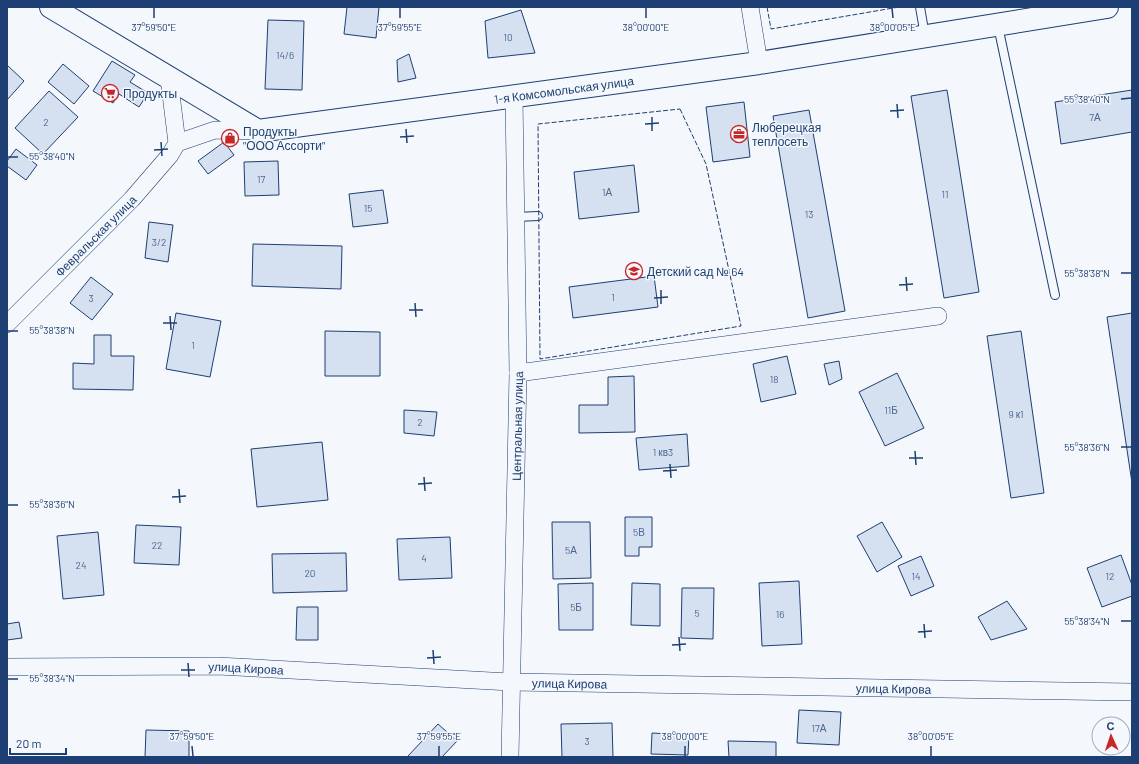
<svg xmlns="http://www.w3.org/2000/svg" width="1139" height="764" viewBox="0 0 1139 764" font-family="Barlow,sans-serif">
	<rect width="100%" height="100%" fill="#f4f7fb"/>
	<g fill="#d5e0f0" stroke="#1d3f73">
		<polygon points="347,7 379,7 376,38 344,34"/>
		<polygon points="521,10 535,53 488,58 485,21"/>
		<polygon points="268,20 304,21 302,90 265,89"/>
		<polygon points="409,54 416,78 398,82 397,60"/>
		<polygon points="112,61 135,75 130,82 148,93 139,107 119,94 113,103 93,91"/>
		<polygon points="63,64 89,86 74,104 48,82"/>
		<polygon points="7,65 24,81 7,100"/>
		<polygon points="947,90 979,292 944,298 911,96"/>
		<polygon points="1132,90 1132,132 1061,144 1055,102"/>
		<polygon points="49,91 78,117 43,154 15,128"/>
		<polygon points="744,102 750,157 713,162 706,107"/>
		<polygon points="809,110 845,311 808,318 773,116"/>
		<polygon points="224,142 234,155 208,174 198,161"/>
		<polygon points="16,149 37,165 26,180 7,166 7,161"/>
		<polygon points="278,161 279,195 245,196 244,162"/>
		<polygon points="634,165 639,212 579,219 574,172"/>
		<polygon points="383,190 388,223 353,227 349,194"/>
		<polygon points="149,222 173,225 168,262 145,258"/>
		<polygon points="253,244 342,246 341,289 252,286"/>
		<polygon points="654,276 658,307 573,318 569,287"/>
		<polygon points="91,277 113,294 92,320 70,303"/>
		<polygon points="176,313 221,321 210,377 166,369"/>
		<polygon points="1132,313 1132,483 1107,317"/>
		<polygon points="325,331 380,332 380,376 325,376"/>
		<polygon points="1021,331 1044,493 1011,498 987,336"/>
		<polygon points="94,335 111,335 111,356 134,356 133,390 73,389 73,363 94,364"/>
		<polygon points="787,356 796,394 761,402 753,364"/>
		<polygon points="839,361 842,379 829,385 824,364"/>
		<polygon points="897,373 924,428 885,446 859,392"/>
		<polygon points="634,376 635,432 579,433 579,405 608,405 608,377"/>
		<polygon points="404,410 437,412 434,436 404,433"/>
		<polygon points="687,434 689,466 639,470 636,438"/>
		<polygon points="322,442 328,500 257,507 251,449"/>
		<polygon points="625,517 652,517 652,547 639,547 639,556 625,556"/>
		<polygon points="552,522 590,522 591,578 553,579"/>
		<polygon points="882,522 902,557 877,572 857,536"/>
		<polygon points="136,525 181,527 179,565 134,563"/>
		<polygon points="98,532 104,595 63,599 57,536"/>
		<polygon points="450,537 452,578 399,580 397,539"/>
		<polygon points="346,553 347,591 273,593 272,554"/>
		<polygon points="1121,555 1132,585 1132,596 1102,607 1087,568"/>
		<polygon points="921,556 934,586 911,596 898,566"/>
		<polygon points="799,581 802,644 762,646 759,583"/>
		<polygon points="593,583 593,630 559,630 558,584"/>
		<polygon points="632,583 660,584 660,626 631,625"/>
		<polygon points="682,588 714,588 713,639 681,638"/>
		<polygon points="1007,601 1027,629 991,640 978,617"/>
		<polygon points="297,607 318,607 318,640 296,640"/>
		<polygon points="19,622 22,638 7,640 7,624"/>
		<polygon points="799,710 841,712 839,745 797,743"/>
		<polygon points="612,723 613,757 562,757 561,724"/>
		<polygon points="438,724 457,741 442,757 410,757 408,756"/>
		<polygon points="146,730 189,731 189,757 145,757"/>
		<polygon points="652,733 689,735 688,755 651,754"/>
		<polygon points="728,741 776,742 776,757 729,757"/>
	</g>
	<g fill="none" stroke-linecap="round" stroke-linejoin="round">
		<g stroke="#1d3f73" stroke-width="10">
			<g id="lane">
				<polyline points="920,7 925,36"/>
				<polyline points="998,26 1055,295"/>
				<polyline points="516,217 538,216"/>
			</g>
		</g>
		<g stroke="#1d3f73" stroke-width="18">
			<g id="street">
				<polyline points="750,7 759,63"/>
				<polyline points="177,143 215,130 258,131"/>
				<path id="s1" d="M 7,324 L 132,199 L 170,155 L 177,143 L 169,78"/>
				<polyline points="518,373 938,316"/>
				<path id="s2" d="M 7,667 L 218,666 L 511,682 L 1132,692"/>
				<path id="s3" d="M 510,757 L 518,373 L 514,96"/>
			</g>
		</g>
		<g stroke="#1d3f73" stroke-width="24">
			<g id="secondary">
				<path id="s4" d="M 51,7 L 258,131 L 759,63 L 1107,7"/>
			</g>
		</g>
		<use href="#lane" stroke="#f4f7fb" stroke-width="8"/>
		<use href="#street" stroke="#f4f7fb" stroke-width="17"/>
		<use href="#secondary" stroke="#f4f7fb" stroke-width="22"/>
		<g stroke="#1d3f73" stroke-width="1" stroke-dasharray="5 2" stroke-linecap="butt">
			<polyline points="767,7 771,29 899,7"/>
			<polygon points="680,109 706,164 741,326 540,359 538,124"/>
		</g>
	</g>
	<path fill="none" stroke="#1d3f73" stroke-width="1.5" d="M 154,8 L 154,18M 400,8 L 400,18M 646,8 L 646,18M 892,8 L 893,18M 1121,99 L 1131,98M 897,104 L 898,118M 890,111 L 904,110M 652,117 L 652,131M 645,124 L 659,123M 406,129 L 407,143M 400,137 L 414,136M 161,142 L 162,156M 154,150 L 168,149M 8,157 L 18,157M 1121,273 L 1131,273M 906,277 L 907,291M 899,285 L 913,284M 661,290 L 661,304M 654,298 L 668,297M 415,303 L 416,317M 409,310 L 423,310M 170,316 L 171,330M 163,323 L 177,323M 8,331 L 18,331M 1121,447 L 1131,447M 915,451 L 916,465M 909,458 L 923,458M 670,464 L 671,478M 663,471 L 677,470M 424,477 L 425,491M 418,484 L 432,483M 179,489 L 180,503M 172,497 L 186,496M 8,505 L 18,505M 1121,621 L 1131,621M 924,624 L 925,638M 918,632 L 932,631M 679,637 L 680,651M 672,645 L 686,644M 433,650 L 434,664M 427,658 L 441,657M 188,663 L 189,677M 181,670 L 195,670M 8,679 L 18,679M 192,746 L 193,756M 439,746 L 439,756M 685,746 L 685,756M 931,746 L 931,756"/>
	<defs>
		<g id="supermarket-ring" transform="scale(0.9)"><circle r="9.5" fill="#f4f7fb" stroke="#c62828" stroke-width="1.5"/><path d="M-6-5.5h2.5l.6 2H6L4.5 2H-2.5L-4.4-4H-6ZM-1.5 3.2a1.3 1.3 0 1 0 .1 0ZM3 3.2a1.3 1.3 0 1 0 .1 0Z" fill="#c62828"/></g>
		<g id="office-ring" transform="scale(0.9)"><circle r="9.5" fill="#f4f7fb" stroke="#c62828" stroke-width="1.5"/><path d="M-6-3h4V-5.5h4V-3h4V5H-6ZM-1-4.5V-3h2v-1.5ZM-6 0V1H6V0Z" fill="#c62828"/></g>
		<g id="shop-ring" transform="scale(0.9)"><circle r="9.5" fill="#f4f7fb" stroke="#c62828" stroke-width="1.5"/><path d="M-5-2.5h2.3a2.7 3.5 0 0 1 5.4 0H5L5.5 6h-11ZM-1.5-2.5h3a1.5 2.3 0 0 0-3 0Z" fill="#c62828"/></g>
		<g id="school-ring" transform="scale(0.9)"><circle r="9.5" fill="#f4f7fb" stroke="#c62828" stroke-width="1.5"/><path d="M0-5L7-2L0 1L-7-2ZM-4 1L0 2.5L4 1V4Q0 6-4 4Z" fill="#c62828"/></g>
	</defs>
	<g fill-rule="evenodd">
		<use href="#supermarket-ring" x="110" y="93"/>
		<use href="#office-ring" x="739" y="134"/>
		<use href="#shop-ring" x="230" y="138"/>
		<use href="#school-ring" x="634" y="271"/>
	</g>
	<g text-anchor="middle" dominant-baseline="central" stroke-width="3" stroke-linejoin="round" paint-order="stroke">
		<g font-size="10" fill="#4b6792">
			<text x="508" y="37">10</text>
			<text x="285" y="55">14/6</text>
			<text x="1095" y="117">7А</text>
			<text x="46" y="122">2</text>
			<text x="261" y="179">17</text>
			<text x="607" y="192">1А</text>
			<text x="945" y="194">11</text>
			<text x="368" y="208">15</text>
			<text x="809" y="214">13</text>
			<text x="159" y="242">3/2</text>
			<text x="613" y="297">1</text>
			<text x="91" y="298">3</text>
			<text x="193" y="345">1</text>
			<text x="774" y="379">18</text>
			<text x="891" y="410">11Б</text>
			<text x="1016" y="414">9 к1</text>
			<text x="420" y="422">2</text>
			<text x="663" y="452">1 кв3</text>
			<text x="639" y="532">5В</text>
			<text x="157" y="545">22</text>
			<text x="571" y="550">5А</text>
			<text x="424" y="558">4</text>
			<text x="81" y="565">24</text>
			<text x="310" y="573">20</text>
			<text x="916" y="576">14</text>
			<text x="1110" y="576">12</text>
			<text x="576" y="607">5Б</text>
			<text x="697" y="613">5</text>
			<text x="780" y="614">16</text>
			<text x="819" y="728">17А</text>
			<text x="587" y="741">3</text>
		</g>
		<g font-size="12" fill="#1d3f73" stroke="#f4f7fb">
			<text stroke="none"><textPath href="#s4" startOffset="550">1-я Комсомольская улица</textPath></text>
			<text stroke="none"><textPath href="#s1" startOffset="125">Февральская улица</textPath></text>
			<text stroke="none"><textPath href="#s3" startOffset="331">Центральная улица</textPath></text>
			<text stroke="none"><textPath href="#s2" startOffset="239">улица Кирова</textPath></text>
			<text stroke="none"><textPath href="#s2" startOffset="563">улица Кирова</textPath></text>
			<text stroke="none"><textPath href="#s2" startOffset="887">улица Кирова</textPath></text>
		</g>
		<g font-size="12" fill="#1d3f73" stroke="#f4f7fb" text-anchor="start">
			<text x="123" y="93">Продукты</text>
			<text x="752" y="127">Люберецкая<tspan x="752" dy="14">теплосеть</tspan></text>
			<text x="243" y="131">Продукты<tspan x="243" dy="14">"ООО Ассорти"</tspan></text>
			<text x="647" y="271">Детский сад № 64</text>
		</g>
	</g>
	<g font-size="10" text-anchor="middle" fill="#1d3f73" stroke="#f4f7fb" stroke-width="3" stroke-linejoin="round" paint-order="stroke">
		<text x="154" y="31">37°59'50"E</text>
		<text x="400" y="31">37°59'55"E</text>
		<text x="646" y="31">38°00'00"E</text>
		<text x="893" y="31">38°00'05"E</text>
		<text x="1087" y="103">55°38'40"N</text>
		<text x="52" y="160">55°38'40"N</text>
		<text x="1087" y="277">55°38'38"N</text>
		<text x="52" y="334">55°38'38"N</text>
		<text x="1087" y="451">55°38'36"N</text>
		<text x="52" y="508">55°38'36"N</text>
		<text x="1087" y="625">55°38'34"N</text>
		<text x="52" y="682">55°38'34"N</text>
		<text x="192" y="740">37°59'50"E</text>
		<text x="439" y="740">37°59'55"E</text>
		<text x="685" y="740">38°00'00"E</text>
		<text x="931" y="740">38°00'05"E</text>
	</g>
	<rect width="1139" height="764" fill="none" stroke="#1d3f73" stroke-width="16"/>
	<g transform="translate(1111 736) rotate(357)"><circle r="19" fill="#f4f7fb" stroke="#9eadc5"/>
	<path d="M0-3L7 15L0 10L-7 15Z" fill="#c62828"/>
	<text y="-6" font-size="11" font-weight="bold" text-anchor="middle" fill="#1d3f73">С</text>
	</g>
	<path d="M10 748v6h56v-6" fill="none" stroke="#1d3f73" stroke-width="2"/>
	<text x="16" y="748" font-size="12" fill="#1d3f73" stroke="#f4f7fb" stroke-width="3" paint-order="stroke">20 m</text>
</svg>
